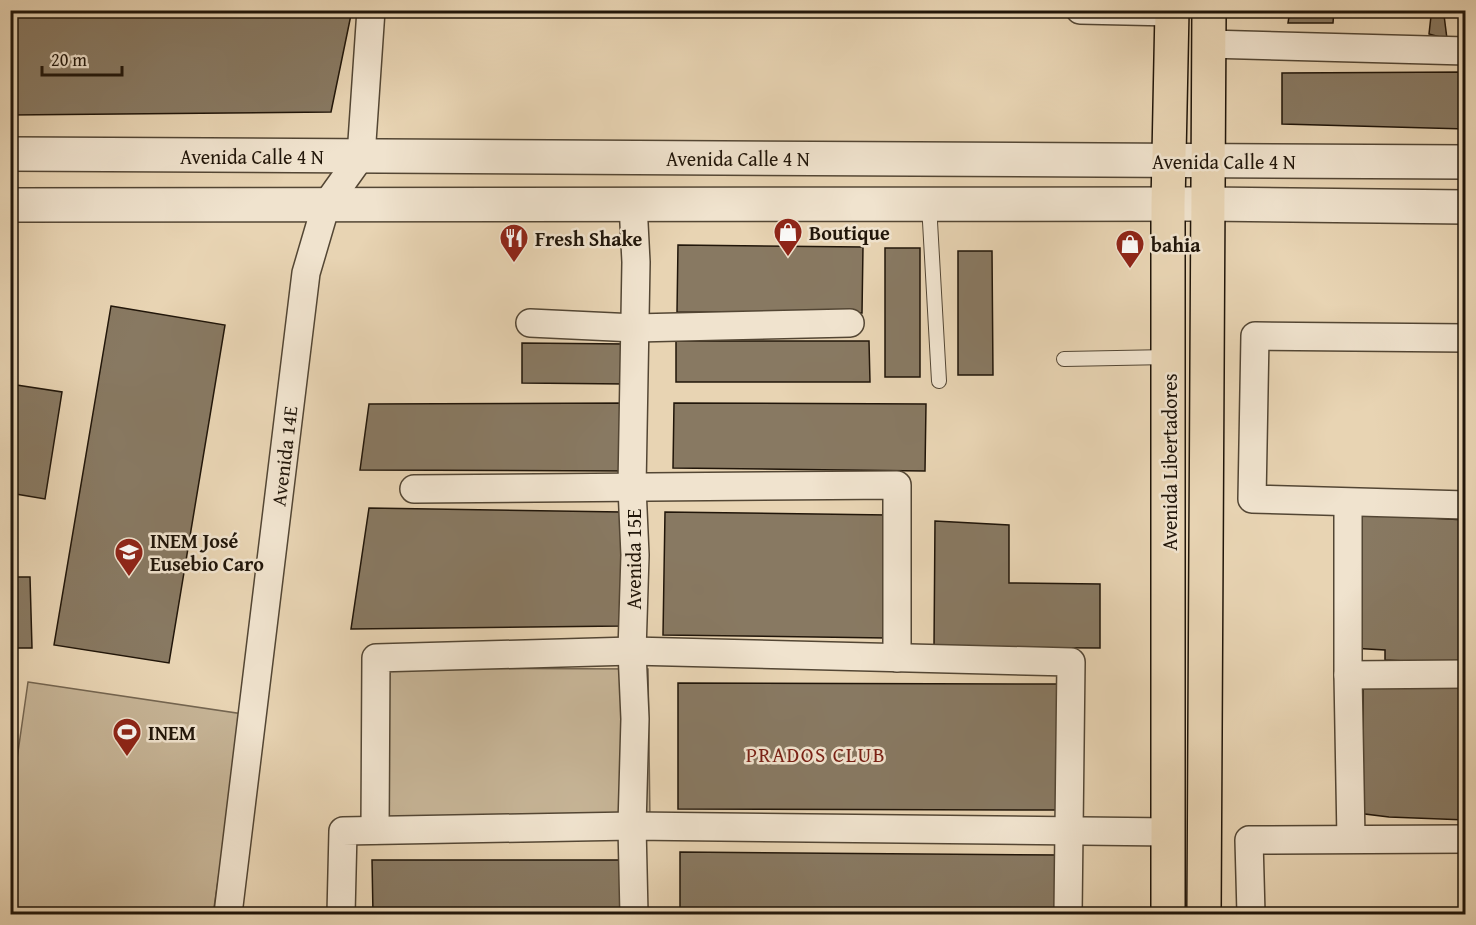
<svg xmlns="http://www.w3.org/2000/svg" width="1476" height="925" viewBox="0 0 1476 925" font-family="'Gentium Book Plus',serif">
	<rect width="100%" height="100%" fill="#e8d4b3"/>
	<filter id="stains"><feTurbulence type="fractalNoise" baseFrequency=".00333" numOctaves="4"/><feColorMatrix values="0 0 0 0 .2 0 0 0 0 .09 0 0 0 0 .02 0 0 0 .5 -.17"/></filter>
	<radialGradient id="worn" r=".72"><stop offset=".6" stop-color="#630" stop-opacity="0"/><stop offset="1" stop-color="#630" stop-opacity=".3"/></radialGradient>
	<g fill="#c6b496" stroke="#746550" stroke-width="1.5">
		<polygon points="381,668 648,669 650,821 378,821"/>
		<polygon points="28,682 243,714 213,914 11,914 11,801"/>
	</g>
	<g fill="#887962" stroke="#21160a" stroke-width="1.5">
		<polygon points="10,10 352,10 331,112 10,115"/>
		<polygon points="1290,10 1334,10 1333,23 1288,23"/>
		<polygon points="1444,15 1447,39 1429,34 1431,16"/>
		<polygon points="1466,72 1466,129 1282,124 1282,73"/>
		<polygon points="678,245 863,247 862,313 677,312"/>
		<rect x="885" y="248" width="35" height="129"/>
		<polygon points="958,251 992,251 993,375 958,375"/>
		<polygon points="111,306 225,325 169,663 54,645"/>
		<polygon points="676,341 869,341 870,382 676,382"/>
		<polygon points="522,343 626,344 626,384 522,383"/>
		<polygon points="10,384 62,392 45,499 10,493"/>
		<polygon points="628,403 627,471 360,470 369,404"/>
		<polygon points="674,403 926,404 925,471 673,468"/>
		<polygon points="369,508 621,512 622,626 351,629"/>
		<polygon points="665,512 888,515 887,638 663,635"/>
		<polygon points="1358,514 1466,520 1466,664 1385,660 1385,650 1351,648"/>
		<polygon points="935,521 1009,525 1009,583 1100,584 1100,648 934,647"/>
		<polygon points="10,577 30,577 32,648 10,648"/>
		<polygon points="678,683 1063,684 1063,810 678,809"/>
		<polygon points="1363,684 1466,687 1466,820 1389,817 1357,813 1363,752"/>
		<polygon points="680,852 1061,855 1060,914 680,914"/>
		<polygon points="372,860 623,860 623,914 373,914"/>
	</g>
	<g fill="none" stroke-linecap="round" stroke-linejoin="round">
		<g stroke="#534634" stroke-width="16">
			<g id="service">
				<polyline points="929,204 939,381"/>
				<polyline points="1064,359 1169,357"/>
			</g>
		</g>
		<g stroke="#534634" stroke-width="30">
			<g id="minor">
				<polyline points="1080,10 1172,12"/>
				<polyline points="1208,44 1466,51"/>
				<polyline points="633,204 636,262 632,487 635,555 632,651 635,719 632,826 634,914"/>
				<polyline points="530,323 635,328 850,323"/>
				<polyline points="1466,338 1255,336 1252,499 1466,505"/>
				<polyline points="414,489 897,485 897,658"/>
				<polyline points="1348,503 1348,675 1351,839"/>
				<polyline points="1348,675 1466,674"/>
				<polyline points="375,830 376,658 632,651 1071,662 1068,914"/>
				<polyline points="228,914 306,273 326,205 361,156 371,10"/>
				<polyline points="341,914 343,831 632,826 1170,832"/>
				<polyline points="1251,914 1249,840 1466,839"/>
			</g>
		</g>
		<g stroke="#534634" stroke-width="36">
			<g id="tertiary">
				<polyline points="10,154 1466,162"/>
				<polyline points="10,205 1206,204 1466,207"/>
			</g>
		</g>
		<g stroke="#21160a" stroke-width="36">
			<g id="primary">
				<polyline points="1168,914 1168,204 1172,10"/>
				<polyline points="1204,914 1209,10"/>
			</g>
		</g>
		<use href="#service" stroke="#f0e3ce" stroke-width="14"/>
		<use href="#minor" stroke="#f0e3ce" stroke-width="27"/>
		<use href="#tertiary" stroke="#f0e3ce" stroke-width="33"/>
		<use href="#primary" stroke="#e8d4b3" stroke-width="33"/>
	</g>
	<defs>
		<g id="shop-pin" transform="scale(1.5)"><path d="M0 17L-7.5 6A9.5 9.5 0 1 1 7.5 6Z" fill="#8f2418" stroke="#f0e3ce"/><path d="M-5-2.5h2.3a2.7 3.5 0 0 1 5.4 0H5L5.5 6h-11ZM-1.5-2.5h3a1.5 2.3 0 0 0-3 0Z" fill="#fff"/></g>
		<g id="restaurant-pin" transform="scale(1.5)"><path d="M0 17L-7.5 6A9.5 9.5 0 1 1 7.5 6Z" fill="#8f2418" stroke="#f0e3ce"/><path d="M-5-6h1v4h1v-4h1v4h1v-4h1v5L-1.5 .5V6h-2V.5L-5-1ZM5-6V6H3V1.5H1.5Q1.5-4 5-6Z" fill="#fff"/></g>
		<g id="university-pin" transform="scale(1.5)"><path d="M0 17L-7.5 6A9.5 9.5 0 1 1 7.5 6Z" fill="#8f2418" stroke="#f0e3ce"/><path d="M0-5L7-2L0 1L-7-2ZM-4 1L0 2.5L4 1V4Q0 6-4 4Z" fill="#fff"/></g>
		<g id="stadium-pin" transform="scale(1.5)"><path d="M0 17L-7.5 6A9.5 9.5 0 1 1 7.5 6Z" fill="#8f2418" stroke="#f0e3ce"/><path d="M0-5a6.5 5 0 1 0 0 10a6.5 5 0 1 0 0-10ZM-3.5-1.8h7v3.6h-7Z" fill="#fff"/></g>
	</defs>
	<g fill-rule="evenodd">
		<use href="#shop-pin" x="788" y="232"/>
		<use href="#restaurant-pin" x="514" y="238"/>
		<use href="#shop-pin" x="1130" y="244"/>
		<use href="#university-pin" x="129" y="552"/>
		<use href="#stadium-pin" x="127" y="732"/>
	</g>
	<g text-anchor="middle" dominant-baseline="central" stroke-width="5" stroke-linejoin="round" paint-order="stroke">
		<g font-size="20" fill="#21160a" stroke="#f0e3ce">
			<text x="252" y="156">Avenida Calle 4 N</text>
			<text x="738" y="158">Avenida Calle 4 N</text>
			<text x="1224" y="161">Avenida Calle 4 N</text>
			<text transform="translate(284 456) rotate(-83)">Avenida 14E</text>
			<text transform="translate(1169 462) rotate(-90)">Avenida Libertadores</text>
			<text transform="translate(633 559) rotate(-90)">Avenida 15E</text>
		</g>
		<g font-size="20" font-weight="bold" fill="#21160a" stroke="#f0e3ce" text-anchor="start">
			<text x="809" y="232">Boutique</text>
			<text x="535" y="238">Fresh Shake</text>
			<text x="1151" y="244">bahia</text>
			<text x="150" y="540">INEM José<tspan x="150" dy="23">Eusebio Caro</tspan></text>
			<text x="148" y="732">INEM</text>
		</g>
		<g font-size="21" letter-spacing="1.5" fill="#7a1f14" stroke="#f0e3ce">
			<text x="816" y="754">PRADOS CLUB</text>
		</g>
	</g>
	<rect width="1476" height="925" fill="none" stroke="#e8d4b3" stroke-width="36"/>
	<rect x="12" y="12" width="1452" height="901" fill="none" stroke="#21160a" stroke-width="3"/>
	<rect x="18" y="18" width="1440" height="889" fill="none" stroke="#21160a" stroke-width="1.5"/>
	<path d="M42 66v9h80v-9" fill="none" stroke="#21160a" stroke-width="3"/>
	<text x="51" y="66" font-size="18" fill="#21160a" stroke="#f0e3ce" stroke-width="4.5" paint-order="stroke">20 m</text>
	<rect width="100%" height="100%" filter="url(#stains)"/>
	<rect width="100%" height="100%" fill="url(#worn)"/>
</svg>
